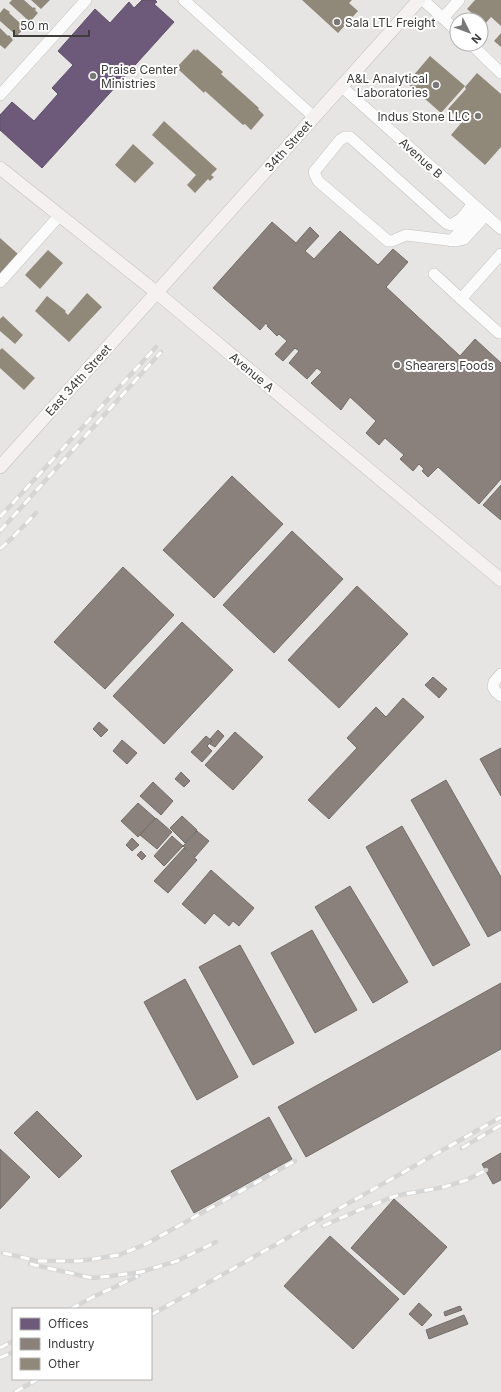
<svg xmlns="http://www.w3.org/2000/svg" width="501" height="1392" viewBox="0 0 501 1392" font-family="Inter,sans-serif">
	<rect width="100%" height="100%" fill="#e7e5e3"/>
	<polygon fill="#6d597a" stroke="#5f5167" points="142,0 155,0 157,2 154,4 174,22 42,168 0,130 0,115 12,102 34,121 58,94 52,88 73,65 58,51 95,9 110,23 129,2 134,8"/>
	<g fill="#8a817c" stroke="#736d69">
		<polygon points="272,222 296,243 310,227 319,236 305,251 314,259 340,231 378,265 393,249 408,262 386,287 460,356 475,339 501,363 501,479 479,504 438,467 428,477 422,471 424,469 419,464 413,471 400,459 404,455 385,438 379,445 366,433 376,421 350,397 341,410 311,383 322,372 317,368 307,379 289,363 299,351 295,348 283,361 275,354 287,341 279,334 277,336 267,326 268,326 266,323 260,330 213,288"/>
		<polygon points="232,476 283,524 214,598 163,550"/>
		<polygon points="501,485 501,520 483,505"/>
		<polygon points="292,531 343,579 274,653 223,605"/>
		<polygon points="123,567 174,615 105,689 54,642"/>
		<polygon points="357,586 408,634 339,708 288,660"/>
		<polygon points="182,622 233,670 164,744 113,696"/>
		<polygon points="433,677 447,689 439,698 425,685"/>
		<polygon points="403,698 424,717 329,819 308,800 357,748 347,738 376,707 386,717"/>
		<polygon points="99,722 108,730 101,737 93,729"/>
		<polygon points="218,730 224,736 215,747 210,744 212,741 210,739"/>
		<polygon points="235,732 263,757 233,790 205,765"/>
		<polygon points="206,736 212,741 207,746 212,751 202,762 191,752"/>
		<polygon points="122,740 137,753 127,764 113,751"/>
		<polygon points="501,748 501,796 480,759"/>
		<polygon points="181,772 190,781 184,787 175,779"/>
		<polygon points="446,780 501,877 501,930 488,937 411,800"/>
		<polygon points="153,782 173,801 161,815 140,796"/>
		<polygon points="138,803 155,818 138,837 121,821"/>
		<polygon points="182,816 197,830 185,843 170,828"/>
		<polygon points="156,818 172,832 157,849 140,835"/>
		<polygon points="402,826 470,945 433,966 366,847"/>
		<polygon points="197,831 209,841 195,857 183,846"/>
		<polygon points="172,836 183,846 164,866 154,856"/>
		<polygon points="132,838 139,845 132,851 126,845"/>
		<polygon points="184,848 197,860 168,893 154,881"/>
		<polygon points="141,851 146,856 142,860 137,855"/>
		<polygon points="211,870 254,908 239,926 233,921 229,926 214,913 205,924 182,904"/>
		<polygon points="350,886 408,982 373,1003 315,907"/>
		<polygon points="312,930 357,1010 315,1033 271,953"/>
		<polygon points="240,945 294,1043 253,1065 199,967"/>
		<polygon points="185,979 238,1077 197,1100 144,1002"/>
		<polygon points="501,983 501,1049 306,1157 278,1107"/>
		<polygon points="37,1111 82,1156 59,1178 14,1133"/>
		<polygon points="269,1117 292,1159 194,1213 171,1171"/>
		<polygon points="0,1149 30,1177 0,1209"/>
		<polygon points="501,1153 501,1180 493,1184 482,1164"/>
		<polygon points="394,1199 447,1247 404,1295 351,1248"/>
		<polygon points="330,1236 399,1299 353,1349 284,1286"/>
		<polygon points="419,1303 432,1315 422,1326 409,1314"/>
		<polygon points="460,1306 462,1310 445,1316 444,1312"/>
		<polygon points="464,1315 468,1324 429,1339 426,1330"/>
	</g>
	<g fill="#908879">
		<polygon points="12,0 24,0 33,8 34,7 36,9 35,10 38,13 30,22 9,3"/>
		<polygon points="31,0 50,0 41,9"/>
		<polygon points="302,0 352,0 349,3 358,11 338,33"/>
		<polygon points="475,0 501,0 501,26 491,17 485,24 467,9"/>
		<polygon points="4,8 10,12 9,13 20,23 21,22 25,27 17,36 0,21 0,13"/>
		<polygon points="0,28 8,36 9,35 13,40 5,49 0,45"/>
		<polygon points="501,33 501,47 494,41"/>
		<polygon points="194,49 196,51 197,49 223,72 221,74 259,108 258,109 264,115 251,130 245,124 243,125 205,91 204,93 179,70 180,68 178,66"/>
		<polygon points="430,56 465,86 441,113 407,83"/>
		<polygon points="477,73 501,94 501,147 485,165 451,135 462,122 448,109 466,89 465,87"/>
		<polygon points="164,121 217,169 211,175 214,177 210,181 208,179 195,193 187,185 196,175 152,135"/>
		<polygon points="133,144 154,163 135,183 115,165"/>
		<polygon points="0,238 18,254 0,274"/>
		<polygon points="48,250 63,263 40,289 25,275"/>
		<polygon points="87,293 102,307 69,342 35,311 47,296 66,311 65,312 68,315"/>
		<polygon points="3,316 23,335 15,344 0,331 0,319"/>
		<polygon points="2,348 35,378 24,390 0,368 0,350"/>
	</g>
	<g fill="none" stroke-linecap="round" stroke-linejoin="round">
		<g stroke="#c4c2c1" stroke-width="12">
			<g id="minor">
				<polyline points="184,0 314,117"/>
				<polyline points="423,0 457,31"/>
				<polyline points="443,18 459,0"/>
				<polyline points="471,44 501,73"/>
				<polyline points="341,86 501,229"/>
				<polyline points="0,95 86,0"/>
				<polyline points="473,204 461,219 451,225 446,223 350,137 345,137 340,140 314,172 318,181 388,241 392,241 406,235 456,241 464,239 486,215"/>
				<polyline points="451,241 480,210"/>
				<polyline points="501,254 461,299 499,333 501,333"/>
				<polyline points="434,274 461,299"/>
				<polyline points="0,282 60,215"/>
				<polyline points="501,674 494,682 493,687 496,692 501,696"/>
			</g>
		</g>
		<g stroke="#c1c0bf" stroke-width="14">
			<g id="major">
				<polyline points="0,168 156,292 501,580"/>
				<polyline points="0,467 419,0"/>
			</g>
		</g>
		<use href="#minor" stroke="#fbfbfb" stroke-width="11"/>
		<use href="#major" stroke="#f5f1f1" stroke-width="13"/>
		<g stroke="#d5d5d5" stroke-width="4.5">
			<g id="rail">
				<polyline points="0,517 156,347"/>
				<polyline points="0,531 161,352"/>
				<polyline points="0,549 13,537 36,513"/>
				<polyline points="462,1148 501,1125"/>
				<polyline points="323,1226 357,1211 395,1196 444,1187 467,1180 486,1170"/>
				<polyline points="3,1253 38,1261 80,1261 119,1255 146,1244 295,1161"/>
				<polyline points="30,1264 92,1278 111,1276 141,1272 177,1261 216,1242"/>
				<polyline points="71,1309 91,1298 138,1276"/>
				<polyline points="151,1315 501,1117"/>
				<polyline points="0,1348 13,1341"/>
				<polyline points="0,1358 13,1352"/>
				<polyline points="15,1392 38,1379"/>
			</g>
		</g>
		<use href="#rail" stroke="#fff" stroke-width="3" stroke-dasharray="9" stroke-linecap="butt"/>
	</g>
	<g fill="#797876" stroke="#fff" stroke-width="1.5">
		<circle cx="337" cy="22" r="4"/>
		<circle cx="93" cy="76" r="4"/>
		<circle cx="436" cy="85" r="4"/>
		<circle cx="478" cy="116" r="4"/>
		<circle cx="397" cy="365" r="4"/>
	</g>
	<g text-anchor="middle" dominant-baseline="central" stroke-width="4" stroke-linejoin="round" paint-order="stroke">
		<g font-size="12" fill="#3e3d3c" stroke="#fff" text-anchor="start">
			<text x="345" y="22">Sala LTL Freight</text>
			<text x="101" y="69">Praise Center<tspan x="101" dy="14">Ministries</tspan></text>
			<text x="428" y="78" text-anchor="end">A&amp;L Analytical<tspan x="428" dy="14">Laboratories</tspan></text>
			<text x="470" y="116" text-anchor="end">Indus Stone LLC</text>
			<text x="405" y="365">Shearers Foods</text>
		</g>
		<g font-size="12" fill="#3e3d3c" stroke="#fff">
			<text transform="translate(288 146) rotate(-48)">34th Street</text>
			<text transform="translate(421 158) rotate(42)">Avenue B</text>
			<text transform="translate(252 372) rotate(40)">Avenue A</text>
			<text transform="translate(78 380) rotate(-48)">East 34th Street</text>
		</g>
	</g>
	<rect x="12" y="1308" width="140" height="72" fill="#ffffff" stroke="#b2b1b1"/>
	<rect x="20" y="1318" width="20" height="12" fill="#6d597a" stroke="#b2b1b1"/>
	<text x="48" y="1328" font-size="12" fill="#3e3d3c">Offices</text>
	<rect x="20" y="1338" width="20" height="12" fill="#8a817c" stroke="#b2b1b1"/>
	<text x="48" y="1348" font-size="12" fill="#3e3d3c">Industry</text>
	<rect x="20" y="1358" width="20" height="12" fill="#908879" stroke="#b2b1b1"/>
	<text x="48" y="1368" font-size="12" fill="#3e3d3c">Other</text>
	<g transform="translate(469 32) rotate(132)"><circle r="19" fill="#ffffff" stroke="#b2b1b1"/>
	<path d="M0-3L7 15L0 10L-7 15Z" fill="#797876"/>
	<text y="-6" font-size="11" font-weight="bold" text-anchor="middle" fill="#3e3d3c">N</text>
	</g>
	<path d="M14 30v6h75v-6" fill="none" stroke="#3e3d3c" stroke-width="2"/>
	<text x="20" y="30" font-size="12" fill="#3e3d3c" stroke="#ffffff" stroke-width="3" paint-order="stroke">50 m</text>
</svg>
